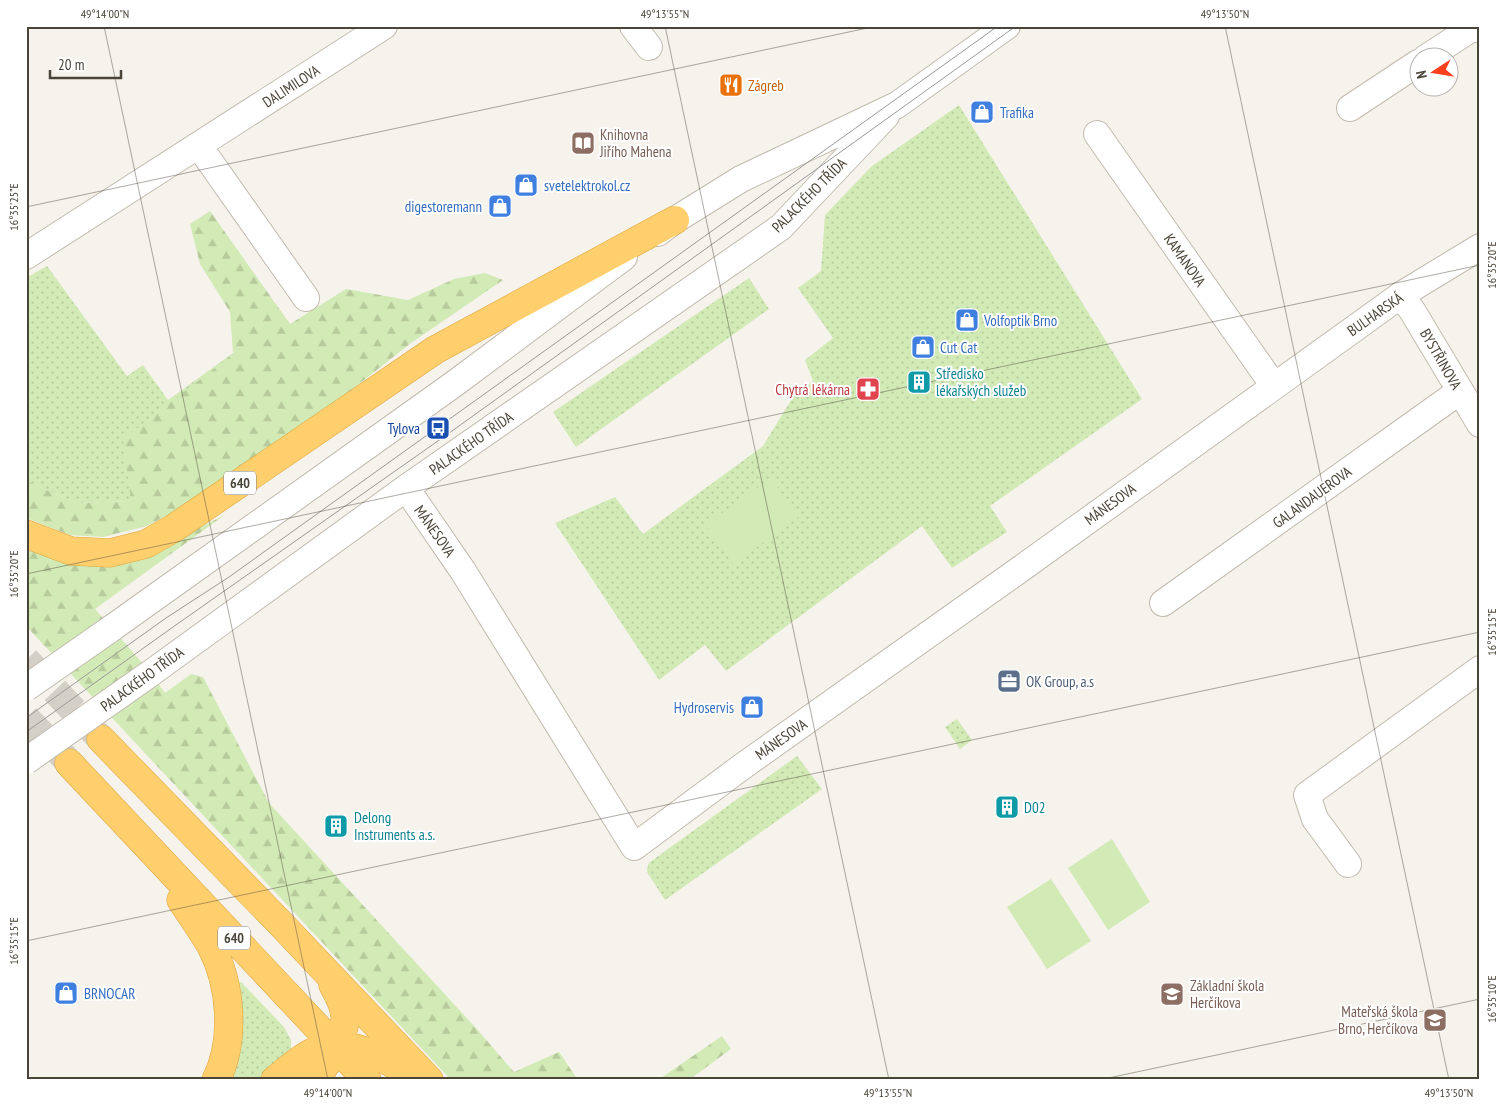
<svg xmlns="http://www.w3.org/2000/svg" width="1506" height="1106" viewBox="0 0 1506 1106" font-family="'PT Sans Narrow',sans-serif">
	<defs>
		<pattern id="grass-dots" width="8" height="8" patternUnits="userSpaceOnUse" patternTransform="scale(1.25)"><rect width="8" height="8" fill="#d2eab5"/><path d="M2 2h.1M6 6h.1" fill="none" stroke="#b6ca9c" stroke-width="1.8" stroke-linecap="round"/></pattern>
		<pattern id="forest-firs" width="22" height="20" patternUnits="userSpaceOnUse" patternTransform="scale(1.25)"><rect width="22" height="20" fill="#d2eab5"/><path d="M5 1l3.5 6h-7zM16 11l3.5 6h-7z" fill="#b6ca9c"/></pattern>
	</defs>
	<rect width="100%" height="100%" fill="#f6f3ec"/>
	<g fill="url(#grass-dots)">
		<polygon points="959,105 1142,399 990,506 1007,532 952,568 922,526 726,671 705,645 659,680 555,523 615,497 643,534 763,446 793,397 813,381 805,360 833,338 798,288 821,271 825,215 872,166"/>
		<polygon points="47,266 127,376 143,365 168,400 240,348 152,500 77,503 26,481 26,278"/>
		<polygon points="749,278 769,309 576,447 553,412"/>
		<polygon points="957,719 972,740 960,749 945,727"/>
		<polygon points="797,756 822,789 665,900 647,872 648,865 650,862"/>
		<polygon points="238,981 242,983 284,1027 291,1040 291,1050 288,1055 260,1080 229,1080"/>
	</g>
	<g fill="url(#forest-firs)">
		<polygon points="210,211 290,324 346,289 408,300 454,279 485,273 503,280 411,343 317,417 184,506 147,526 103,537 70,535 26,518 26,481 77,503 131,501 123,439 233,354 230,312 200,264 190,224"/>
		<polygon points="226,514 95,609 151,673 165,693 191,674 203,677 269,803 475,1027 514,1072 559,1052 578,1080 451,1080 26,626 26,547 143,557"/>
		<polygon points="722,1036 731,1049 689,1080 658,1080"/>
	</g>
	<g fill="#d2eab5">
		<polygon points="771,478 799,517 733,564 705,525"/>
		<polygon points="1112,839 1150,902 1108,930 1068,868"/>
		<polygon points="1051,879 1091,941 1047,969 1007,907"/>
	</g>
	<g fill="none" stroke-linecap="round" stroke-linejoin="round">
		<g stroke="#d4d0c8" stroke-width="28" stroke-dasharray="28 14" stroke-linecap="butt">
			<polyline points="26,660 100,738"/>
			<polyline points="26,718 67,760"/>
		</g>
		<g stroke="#c2bbae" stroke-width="28">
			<g id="minor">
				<polyline points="633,26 649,47"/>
				<polyline points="1426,58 1469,30 1480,28"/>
				<polyline points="1350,108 1418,63"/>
				<polyline points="1097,134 1274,386"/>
				<polyline points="199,146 306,298"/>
				<polyline points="658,233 675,220 741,179 897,105 1007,26"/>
				<polyline points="26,256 384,26"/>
				<polyline points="1401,295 1413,312 1480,424"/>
				<polyline points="406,488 463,571 634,847 743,766 1022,568 1401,295 1480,247"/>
				<polyline points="1163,603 1460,391"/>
				<polyline points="112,628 454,384 624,257"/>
				<polyline points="151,673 406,488 781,227 886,116"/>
				<polyline points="1348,864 1315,819 1307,795 1480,669"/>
			</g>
		</g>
		<g stroke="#e0a43c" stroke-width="29">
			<g id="highway">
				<polyline points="26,534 71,551 110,553 146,544 174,528 435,350 675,220"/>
				<polyline points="101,739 280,923 429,1080"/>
				<polyline points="69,763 367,1080"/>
				<path d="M 181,900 C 191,915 202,930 211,946 C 231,984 236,1040 216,1080"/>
				<path d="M 275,1080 C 286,1071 297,1061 309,1054 C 345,1034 384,1057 414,1077"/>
				<path d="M 314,1080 C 323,1071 328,1061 334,1050 C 349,1023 349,1013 333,985"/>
			</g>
		</g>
		<use href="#minor" stroke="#fff" stroke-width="26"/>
		<use href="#highway" stroke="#ffcf6e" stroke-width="28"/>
		<g stroke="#9a9a9a" stroke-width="1">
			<polyline points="26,718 166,618 229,577 998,26"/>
			<polyline points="26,732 173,627 445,436 1016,26"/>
		</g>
		<g stroke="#c2bbae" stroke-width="28" stroke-linecap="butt">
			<g id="minor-bridge">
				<polyline points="26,688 112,628"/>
				<polyline points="26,761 151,673"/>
			</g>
		</g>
		<use href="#minor-bridge" stroke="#fff" stroke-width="26"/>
	</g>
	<path fill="none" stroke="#4b4439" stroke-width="1" stroke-opacity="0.45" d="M 104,26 L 328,1080M 665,26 L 889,1080M 1225,26 L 1449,1080M 26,207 L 877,26M 26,574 L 1480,265M 26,941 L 1480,632M 1099,1080 L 1480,999"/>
	<defs>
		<g id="restaurant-square" transform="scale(1.25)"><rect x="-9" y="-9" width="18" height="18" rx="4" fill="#e8710a" stroke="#fff"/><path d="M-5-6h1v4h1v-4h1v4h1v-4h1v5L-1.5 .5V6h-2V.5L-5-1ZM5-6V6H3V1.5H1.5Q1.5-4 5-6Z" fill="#fff"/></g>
		<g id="shop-square" transform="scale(1.25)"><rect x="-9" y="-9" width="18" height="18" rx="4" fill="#3f7fe0" stroke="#fff"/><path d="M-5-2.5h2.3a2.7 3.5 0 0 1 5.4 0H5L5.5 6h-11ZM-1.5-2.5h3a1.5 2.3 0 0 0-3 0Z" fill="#fff"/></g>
		<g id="library-square" transform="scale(1.25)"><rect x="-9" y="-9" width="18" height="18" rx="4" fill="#8d6e63" stroke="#fff"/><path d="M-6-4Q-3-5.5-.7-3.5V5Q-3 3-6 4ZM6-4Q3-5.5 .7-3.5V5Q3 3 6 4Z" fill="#fff"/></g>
		<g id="building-square" transform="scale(1.25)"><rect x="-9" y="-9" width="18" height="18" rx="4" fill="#0f9aa8" stroke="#fff"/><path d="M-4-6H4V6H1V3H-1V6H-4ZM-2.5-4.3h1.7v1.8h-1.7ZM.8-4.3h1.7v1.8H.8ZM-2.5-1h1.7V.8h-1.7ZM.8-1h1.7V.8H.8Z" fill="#fff"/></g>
		<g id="pharmacy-square" transform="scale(1.25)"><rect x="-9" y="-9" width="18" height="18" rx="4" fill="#e0444e" stroke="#fff"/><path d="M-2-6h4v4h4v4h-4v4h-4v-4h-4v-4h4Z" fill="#fff"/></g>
		<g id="bus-square" transform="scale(1.25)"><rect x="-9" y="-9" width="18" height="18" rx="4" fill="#1a4fb4" stroke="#fff"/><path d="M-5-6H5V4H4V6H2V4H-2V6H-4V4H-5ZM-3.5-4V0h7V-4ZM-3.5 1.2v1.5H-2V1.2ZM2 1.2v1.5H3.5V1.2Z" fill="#fff"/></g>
		<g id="office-square" transform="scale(1.25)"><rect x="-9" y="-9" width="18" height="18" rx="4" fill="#5c6f8a" stroke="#fff"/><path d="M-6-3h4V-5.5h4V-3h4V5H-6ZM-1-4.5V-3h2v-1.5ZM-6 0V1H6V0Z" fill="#fff"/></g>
		<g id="school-square" transform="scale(1.25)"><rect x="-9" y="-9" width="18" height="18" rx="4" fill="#8d6e63" stroke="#fff"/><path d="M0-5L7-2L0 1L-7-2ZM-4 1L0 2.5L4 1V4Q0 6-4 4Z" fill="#fff"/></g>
	</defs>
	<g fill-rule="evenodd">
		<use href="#restaurant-square" x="731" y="85"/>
		<use href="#shop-square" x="982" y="112"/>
		<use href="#library-square" x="583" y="143"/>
		<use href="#shop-square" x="526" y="185"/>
		<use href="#shop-square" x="500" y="206"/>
		<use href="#shop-square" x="967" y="320"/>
		<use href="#shop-square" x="923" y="347"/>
		<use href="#building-square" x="919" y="382"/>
		<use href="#pharmacy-square" x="868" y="389"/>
		<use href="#bus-square" x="438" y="428"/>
		<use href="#office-square" x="1009" y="681"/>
		<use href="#shop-square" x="752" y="707"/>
		<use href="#building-square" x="1007" y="807"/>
		<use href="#building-square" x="336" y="826"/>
		<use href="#shop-square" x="66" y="993"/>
		<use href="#school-square" x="1172" y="994"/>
		<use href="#school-square" x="1435" y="1020"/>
	</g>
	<g text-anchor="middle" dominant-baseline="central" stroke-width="4" stroke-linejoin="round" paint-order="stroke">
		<g fill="#fff" stroke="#817c74" stroke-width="1">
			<rect x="224" y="471.5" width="32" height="23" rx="4"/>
			<rect x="218" y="926.5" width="32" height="23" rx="4"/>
		</g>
		<g font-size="14" font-weight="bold" fill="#4b4439">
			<text x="240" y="483">640</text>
			<text x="234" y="938">640</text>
		</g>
		<g font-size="15" fill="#c56008" stroke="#fff" text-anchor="start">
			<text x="748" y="85">Zágreb</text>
		</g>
		<g font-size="15" fill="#4b4439" stroke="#fff">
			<text transform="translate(291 86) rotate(-33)">DALIMILOVA</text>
			<text transform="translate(809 195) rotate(-45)">PALACKÉHO TŘÍDA</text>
			<text transform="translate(1185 260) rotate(55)">KAMANOVA</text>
			<text transform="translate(1375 314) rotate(-35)">BULHARSKÁ</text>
			<text transform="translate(1441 359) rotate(60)">BYSTŘINOVA</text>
			<text transform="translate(471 443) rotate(-35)">PALACKÉHO TŘÍDA</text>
			<text transform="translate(1312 497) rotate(-36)">GALANDAUEROVA</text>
			<text transform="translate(1110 504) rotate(-36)">MÁNESOVA</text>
			<text transform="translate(435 531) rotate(55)">MÁNESOVA</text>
			<text transform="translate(142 679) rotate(-36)">PALACKÉHO TŘÍDA</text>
			<text transform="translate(781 739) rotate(-35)">MÁNESOVA</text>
		</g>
		<g font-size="15" fill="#366cbe" stroke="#fff" text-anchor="start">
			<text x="1000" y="112">Trafika</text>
			<text x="544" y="185">svetelektrokol.cz</text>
			<text x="482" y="206" text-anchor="end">digestoremann</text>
			<text x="984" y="320">Volfoptik Brno</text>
			<text x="940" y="347">Cut Cat</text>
			<text x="734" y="707" text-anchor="end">Hydroservis</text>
			<text x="84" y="993">BRNOCAR</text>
		</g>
		<g font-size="15" fill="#785e54" stroke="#fff" text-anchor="start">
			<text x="600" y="134">Knihovna<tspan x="600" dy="17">Jiřího Mahena</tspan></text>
			<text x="1190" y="985">Základní škola<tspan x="1190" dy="17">Herčíkova</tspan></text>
			<text x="1418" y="1011" text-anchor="end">Mateřská škola<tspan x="1418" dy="17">Brno, Herčíkova</tspan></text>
		</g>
		<g font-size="15" fill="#0d838f" stroke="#fff" text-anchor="start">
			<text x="936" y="373">Středisko<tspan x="936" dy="17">lékařských služeb</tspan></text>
			<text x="1024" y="807">D02</text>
			<text x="354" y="817">Delong<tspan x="354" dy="17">Instruments a.s.</tspan></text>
		</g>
		<g font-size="15" fill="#be3a42" stroke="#fff" text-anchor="end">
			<text x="850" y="389">Chytrá lékárna</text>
		</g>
		<g font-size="15" fill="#164399" stroke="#fff" text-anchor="end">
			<text x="420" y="428">Tylova</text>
		</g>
		<g font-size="15" fill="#4e5e75" stroke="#fff" text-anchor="start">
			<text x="1026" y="681">OK Group, a.s</text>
		</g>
	</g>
	<rect width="1506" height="1106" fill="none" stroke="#ffffff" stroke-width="55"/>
	<g transform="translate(1434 72) rotate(258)"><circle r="24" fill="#ffffff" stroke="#b7b4b0"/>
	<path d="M0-4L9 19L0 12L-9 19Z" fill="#fc3f1d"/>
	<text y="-8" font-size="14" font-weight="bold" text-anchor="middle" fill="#4b4439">N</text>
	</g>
	<path d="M50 70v8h71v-8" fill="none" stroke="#4b4439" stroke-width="2.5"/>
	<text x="58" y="70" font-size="15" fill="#4b4439" stroke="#ffffff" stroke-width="4" paint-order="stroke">20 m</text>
	<rect x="28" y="28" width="1450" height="1050" fill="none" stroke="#4b4439" stroke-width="2"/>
	<g font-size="12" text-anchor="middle" fill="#4b4439">
		<text x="105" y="18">49°14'00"N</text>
		<text x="665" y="18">49°13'55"N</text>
		<text x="1225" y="18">49°13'50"N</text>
		<text transform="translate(14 207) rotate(-90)" y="4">16°35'25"E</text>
		<text transform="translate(1492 265) rotate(-90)" y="4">16°35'20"E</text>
		<text transform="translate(14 574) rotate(-90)" y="4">16°35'20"E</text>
		<text transform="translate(1492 632) rotate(-90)" y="4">16°35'15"E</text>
		<text transform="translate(14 941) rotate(-90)" y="4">16°35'15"E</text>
		<text transform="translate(1492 999) rotate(-90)" y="4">16°35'10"E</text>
		<text x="328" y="1097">49°14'00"N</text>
		<text x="888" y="1097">49°13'55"N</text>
		<text x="1449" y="1097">49°13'50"N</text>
	</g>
</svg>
